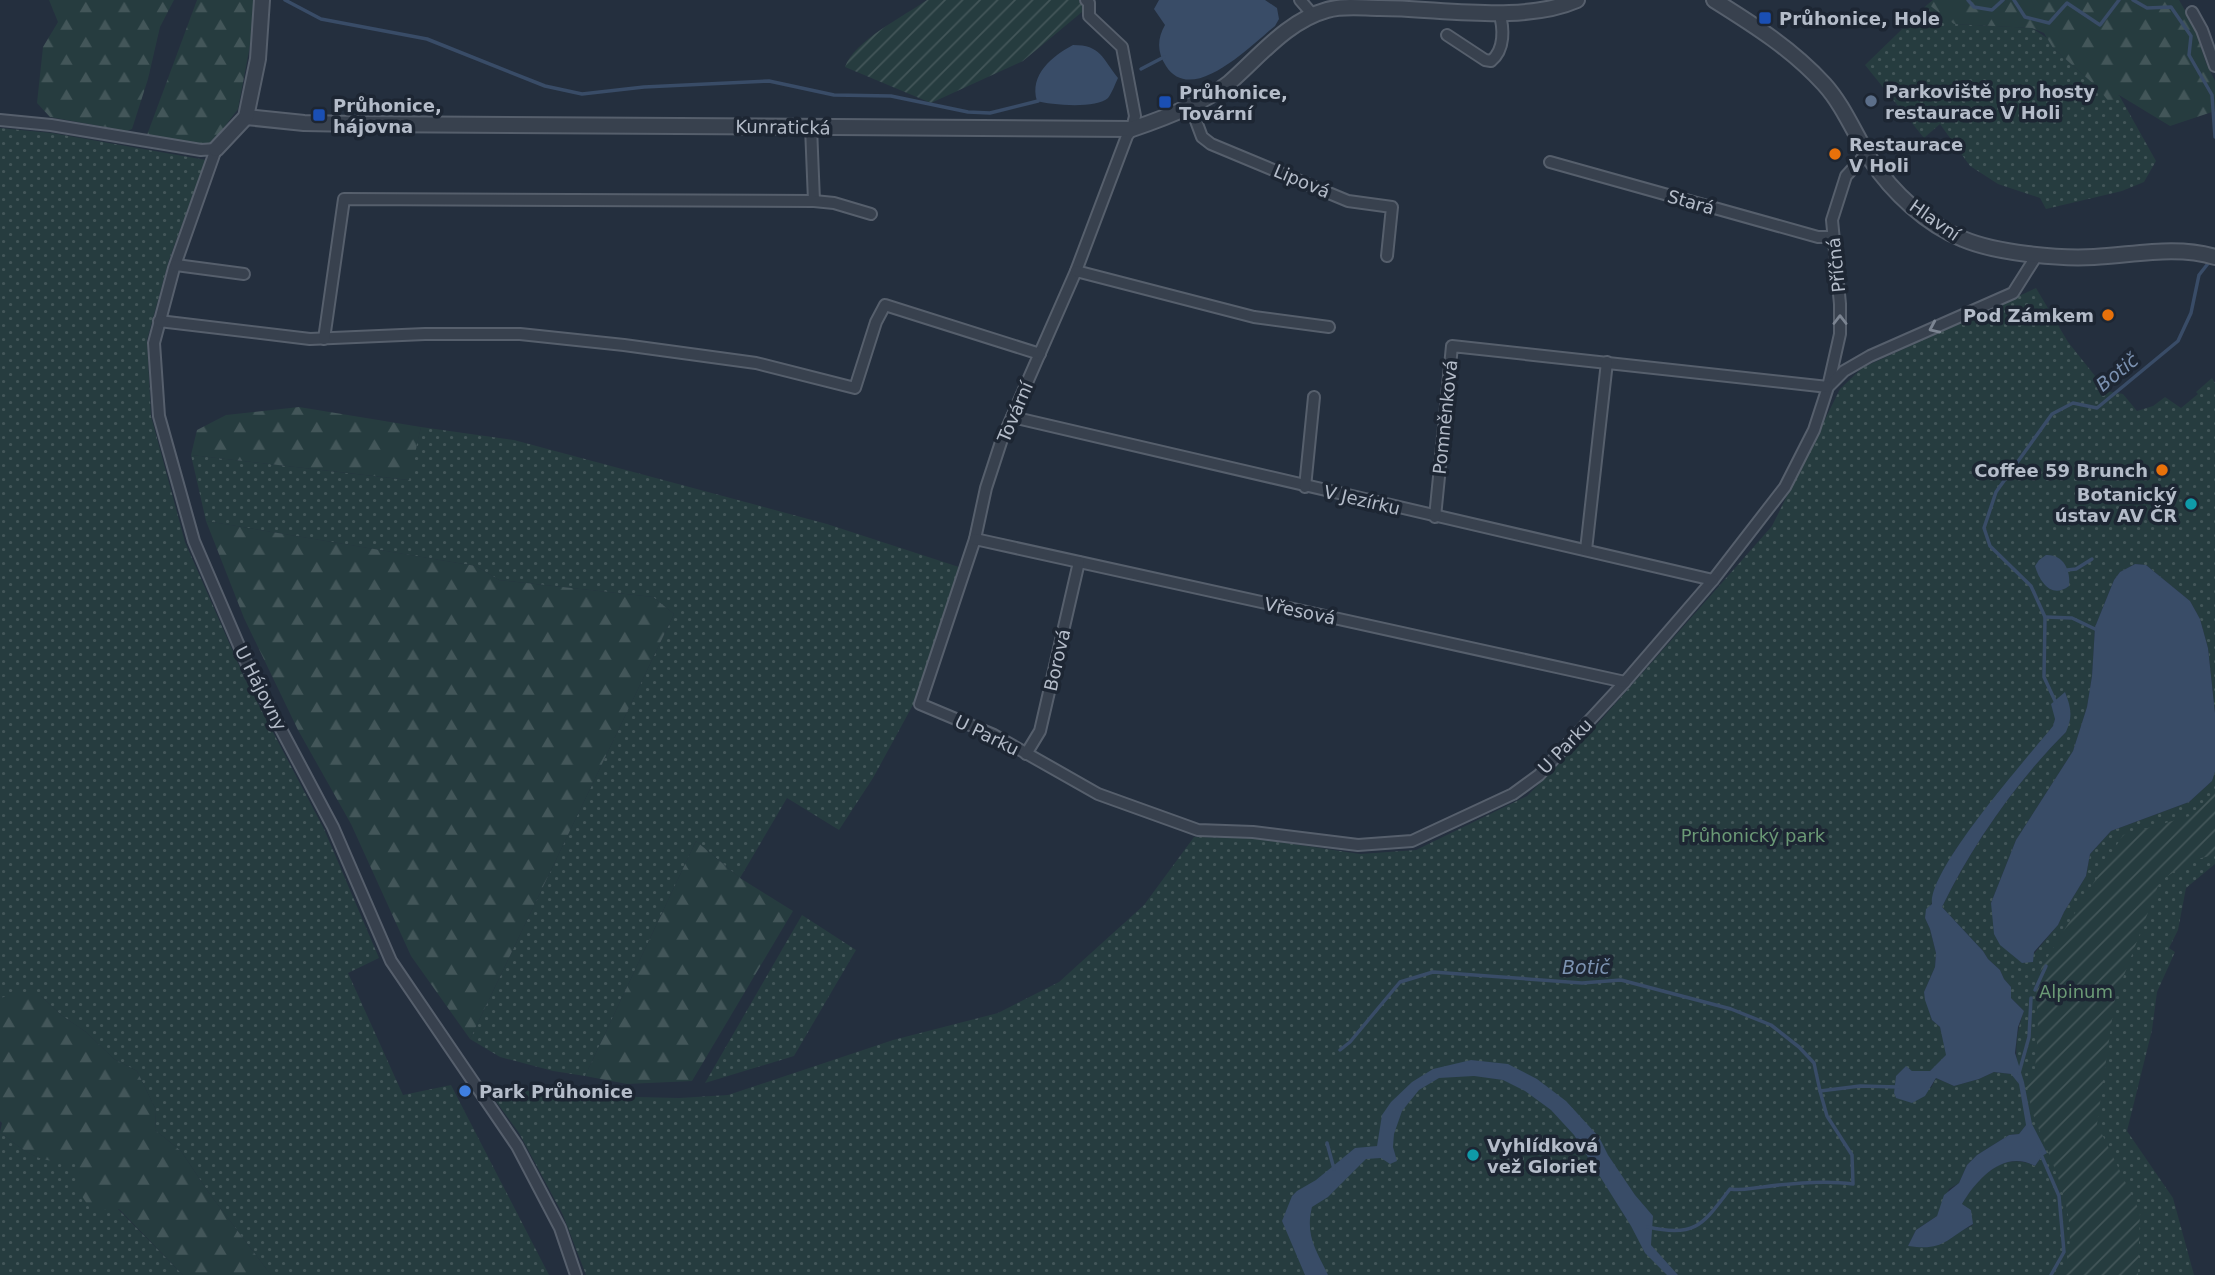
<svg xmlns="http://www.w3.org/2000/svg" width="2215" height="1275" viewBox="0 0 2215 1275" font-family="'DejaVu Sans',sans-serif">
	<defs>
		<pattern id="grass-dots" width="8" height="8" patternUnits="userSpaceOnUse" patternTransform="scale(1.75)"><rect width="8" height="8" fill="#263c3f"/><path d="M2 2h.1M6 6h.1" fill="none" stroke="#435659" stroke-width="1.8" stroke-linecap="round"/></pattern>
		<pattern id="forest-firs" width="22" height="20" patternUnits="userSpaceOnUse" patternTransform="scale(1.75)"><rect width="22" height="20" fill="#263c3f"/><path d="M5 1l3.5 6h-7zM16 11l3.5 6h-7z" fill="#435659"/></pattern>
		<pattern id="garden-furrows" width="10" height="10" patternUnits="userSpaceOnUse" patternTransform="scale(1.75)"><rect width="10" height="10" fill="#263c3f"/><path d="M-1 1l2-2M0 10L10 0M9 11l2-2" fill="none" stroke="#435659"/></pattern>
	</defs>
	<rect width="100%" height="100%" fill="#242f3e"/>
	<g fill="url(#grass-dots)" fill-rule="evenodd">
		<polygon points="1928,4 1955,24 2032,28 2047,38 2053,48 2097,87 2110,102 2119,95 2156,161 2144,182 2122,191 2046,209 2040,198 1998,184 1970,166 1940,124 1924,138 1865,65"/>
		<polygon points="0,128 52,133 206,160 169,260 147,340 151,416 185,542 245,679 324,829 379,958 348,973 403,1095 451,1085 549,1275 271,1275 209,1193 181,1151 155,1130 156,1110 137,1071 114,1059 86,1032 61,1015 41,996 0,998"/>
		<path d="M 2036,288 L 2068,342 L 2107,391 L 2123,394 L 2137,411 L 2153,406 L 2165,397 L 2181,408 L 2198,394 L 2196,392 L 2212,378 L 2215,383 L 2215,713 L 2208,648 L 2200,619 L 2190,601 L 2146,565 L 2135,564 L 2120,572 L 2114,580 L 2095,627 L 2092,676 L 2087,707 L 2073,751 L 2016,840 L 1991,903 L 2032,956 L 2058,925 L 2064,912 L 2086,876 L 2090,854 L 2111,831 L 2189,802 L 2212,781 L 2215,772 L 2215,864 L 2186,888 L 2178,930 L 2169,948 L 2175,952 L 2157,992 L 2152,1030 L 2127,1131 L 2173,1198 L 2194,1275 L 586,1275 L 563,1215 L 519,1133 L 484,1085 L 558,1095 L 679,1098 L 728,1095 L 893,1040 L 998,1013 L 1059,982 L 1144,905 L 1194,837 L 1253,838 L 1360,854 L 1416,850 L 1527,796 L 1586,737 L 1772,526 L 1840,389 L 1862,368 ZM 2055,719 L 2066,732 C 2016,782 1973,844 1942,907 L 1983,951 L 1988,959 L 2000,970 L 2004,979 L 2011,987 L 2011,998 L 2024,1011 C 2017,1030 2014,1048 2018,1068 L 2011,1074 L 1994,1072 L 1979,1079 L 1954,1086 L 1936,1078 L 1931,1088 L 1906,1067 L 1912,1071 L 1930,1071 L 1947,1055 L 1940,1027 L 1932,1020 L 1924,992 L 1935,967 L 1936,953 L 1930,929 L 1925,918 L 1955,850 L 2053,726 ZM 2026,1125 L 2042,1156 L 2035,1166 C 2002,1150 1978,1178 1961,1205 L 1973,1225 L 1961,1231 L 1908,1246 L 1916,1230 L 1937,1216 L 1949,1189 L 1959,1183 L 1967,1165 L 1977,1155 L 2009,1135 L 2019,1134 Z"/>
		<polygon points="421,427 514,440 827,524 959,567 914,703 873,778 839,830 787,798 740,878 696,841 585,1076 553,1071 500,1057 470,1039 674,614 653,597 499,580 476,566 206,521 191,455 408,480"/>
		<polygon points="802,915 856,950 794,1056 705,1083"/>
		<path d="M 0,1132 C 30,1156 41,1164 80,1160 L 118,1209 L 183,1275 L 0,1275 Z"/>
	</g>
	<g fill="url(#forest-firs)">
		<polygon points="49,0 174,0 160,27 148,79 132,129 127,131 50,117 37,103 43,47 58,22"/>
		<polygon points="197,0 254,0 255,19 238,109 210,146 147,135"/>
		<polygon points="1933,0 2179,0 2194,26 2206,63 2215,81 2215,111 2170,126 2119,95 2110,103 2097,87 2053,48 2044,33 2032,28 1954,24 1928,4"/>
		<polygon points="299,407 421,427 409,480 191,455 197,430 226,415"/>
		<polygon points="206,521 476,566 499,580 653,597 674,614 470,1039 411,956 351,824 298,730 244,618"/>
		<polygon points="696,841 740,878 793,911 692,1081 627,1084 585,1076"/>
		<path d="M 8,996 L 41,996 L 61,1015 L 86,1032 L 114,1059 L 137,1071 L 156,1110 L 155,1130 L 181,1151 L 209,1193 L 271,1275 L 183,1275 L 119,1209 L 91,1210 L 76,1187 L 80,1161 C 40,1164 30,1156 0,1132 L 2,1123 L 0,1121 L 0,998 Z"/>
	</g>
	<g fill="url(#garden-furrows)">
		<path d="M 927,0 L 1080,0 L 1088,7 L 1023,61 L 931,103 L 845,67 C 854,41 904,16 927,0 Z"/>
		<path d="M 2215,792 L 2215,855 L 2192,860 L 2160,881 L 2115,999 L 2097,1124 L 2140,1212 L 2138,1275 L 2063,1275 C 2084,1217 2052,1167 2033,1114 C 2030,1104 2028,1092 2026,1082 L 2035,1070 L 2038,1030 L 2036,984 L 2042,966 L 2123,835 L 2190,816 Z"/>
	</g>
	<g fill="#394c67">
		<path d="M 1159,0 L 1265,0 L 1277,8 L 1279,19 L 1275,26 C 1252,44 1192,107 1166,66 C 1157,52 1157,39 1165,25 L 1154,9 Z"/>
		<path d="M 1073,45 C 1101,45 1102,58 1118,78 C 1115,84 1112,93 1108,98 C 1097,109 1050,105 1037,101 C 1029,75 1052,56 1073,45 Z"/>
		<path d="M 2046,555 C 2063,554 2071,570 2069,586 C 2052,599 2040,583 2035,566 L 2039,560 Z"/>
		<polygon points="2135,564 2146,565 2190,601 2200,619 2208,648 2215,713 2215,772 2212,781 2189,802 2111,831 2090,854 2086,876 2064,912 2058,925 2034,952 2033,962 2022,963 2000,945 1994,934 1991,903 2016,840 2073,751 2087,707 2092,676 2095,627 2114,580 2120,572"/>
		<path d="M 2065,692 C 2071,707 2073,717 2066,732 C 2017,781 1972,845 1942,907 L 1983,951 L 1988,959 L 2000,970 L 2004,979 L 2011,987 L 2011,998 L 2024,1011 L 2018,1027 L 2015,1053 L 2024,1082 L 2032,1124 L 2047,1153 L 2042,1156 L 2035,1166 C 2004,1149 1977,1179 1962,1204 L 1971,1210 L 1973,1224 C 1944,1241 1943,1251 1908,1246 L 1916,1230 L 1937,1216 L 1944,1195 L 1959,1183 L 1967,1165 L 1977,1155 L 2009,1135 L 2019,1134 L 2026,1125 L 2019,1084 L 2011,1074 L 1994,1072 L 1979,1079 L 1954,1086 L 1936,1078 L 1925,1096 L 1912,1103 L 1896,1098 L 1894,1093 L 1896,1076 L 1906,1066 L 1912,1071 L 1930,1071 L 1946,1055 L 1940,1027 L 1932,1020 L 1925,1000 L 1924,992 L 1935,967 L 1936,953 L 1930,929 L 1925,918 L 1926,909 L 1932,904 C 1928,869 2028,757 2053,726 L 2055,719 L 2051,704 Z"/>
		<path d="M 1471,1060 L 1508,1064 L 1537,1079 L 1566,1101 L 1599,1137 L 1608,1155 L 1635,1195 L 1653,1216 L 1651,1245 L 1678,1275 L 1667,1275 L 1645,1253 L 1631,1226 L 1574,1135 L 1551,1110 L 1525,1091 L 1503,1080 L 1474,1076 L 1439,1078 L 1419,1090 L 1402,1111 L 1394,1134 L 1393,1147 L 1397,1161 L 1390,1164 L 1381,1158 L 1366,1159 L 1328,1197 L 1312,1207 C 1305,1235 1316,1250 1328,1275 L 1305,1275 L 1282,1221 L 1292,1196 L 1297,1191 L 1316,1180 L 1355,1148 L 1377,1146 L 1382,1115 L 1391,1102 L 1412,1082 L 1433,1069 Z"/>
	</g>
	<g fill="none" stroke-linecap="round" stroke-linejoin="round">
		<g stroke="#394c67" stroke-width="3.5">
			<polyline points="285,0 321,19 427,39 545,86 582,94 644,87 769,81 834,95 891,96 968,112 990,113 1038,101"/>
			<polyline points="1968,0 1974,7 1992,10 2003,0"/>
			<polyline points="2014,0 2025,17 2049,23 2067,3 2100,25 2119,0"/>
			<polyline points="2133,0 2147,8 2171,7 2191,36 2189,55 2212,95 2215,137"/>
			<polyline points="1141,69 1164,57"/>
			<polyline points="2067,570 2076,569 2092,559"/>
			<polyline points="2045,617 2072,618 2095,629"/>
			<polyline points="2056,703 2044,677 2045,617 2031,586 1990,546 1984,528 1996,492 2052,414 2073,403 2097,408 2178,341 2191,313 2199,275 2210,261"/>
			<polyline points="2035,990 2046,966"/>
			<polyline points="1340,1050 1350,1042 1400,982 1433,972 1582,983 1621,980 1731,1009 1771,1025 1799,1047 1814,1063 1820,1091"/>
			<polyline points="2019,1073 2029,1037 2031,998"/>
			<polyline points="1327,1143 1334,1169"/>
			<polyline points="2040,1152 2059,1196 2064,1252 2051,1275"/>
			<path d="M 1648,1227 C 1696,1238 1703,1224 1730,1189 C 1743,1191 1751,1188 1763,1187 C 1792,1183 1825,1180 1853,1184 L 1852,1155 L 1827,1116 L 1820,1091 L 1860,1086 L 1898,1087"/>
		</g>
		<g stroke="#565f6c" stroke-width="14">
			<g id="minor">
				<polyline points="1086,0 1089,3 1089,16 1122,47 1135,116 1132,129 1127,136 1076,271 1001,442 986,488 975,539 920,704 994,735 1098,794 1198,830 1253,832 1358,845 1412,841 1513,794 1539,775 1625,682 1713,580 1785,487 1814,430 1828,387 1840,334 1840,304 1832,220 1846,176 1867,153"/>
				<polyline points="1300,0 1313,15"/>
				<polyline points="2192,12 2202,30 2215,66"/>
				<path d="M 1447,35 L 1485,60 L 1491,61 C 1505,50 1504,28 1499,12"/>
				<polyline points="1190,105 1202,137 1211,144 1348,201 1392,207 1387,256"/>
				<polyline points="0,120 51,125 201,150 216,149 174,268 154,343 159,416 194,541 249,669 333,827 391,961 517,1146 560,1228 576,1275"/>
				<polyline points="811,127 814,201"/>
				<polyline points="1550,162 1818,237 1833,237"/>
				<polyline points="176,265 244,274"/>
				<polyline points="1076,271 1254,317 1329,327"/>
				<polyline points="159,321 310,339 425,334 520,334 624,345 756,363 855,388 876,322 885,305 1040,354"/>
				<polyline points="324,339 344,199 814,201 834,203 871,214"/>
				<polyline points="1830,385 1844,371 1870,356 2013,293 2037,255"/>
				<polyline points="1012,417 1713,580"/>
				<polyline points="1305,487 1314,397"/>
				<polyline points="1435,517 1452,346 1828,387"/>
				<polyline points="975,539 1625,682"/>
				<polyline points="1586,550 1607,362"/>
				<polyline points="1026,754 1040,731 1079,562"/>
			</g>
		</g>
		<g stroke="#565f6c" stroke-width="18">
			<g id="tertiary">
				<path d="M 1714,0 C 1754,25 1792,49 1824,84 C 1844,106 1855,135 1871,160 C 1892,192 1927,225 1963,239 C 1996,253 2058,259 2094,257 C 2134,255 2176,245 2215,257"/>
				<path d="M 246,117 L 304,123 L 358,124 L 1132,129 C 1162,119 1205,102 1229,83 C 1259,57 1287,21 1327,10 C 1344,5 1363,8 1380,8 C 1440,8 1522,24 1577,0"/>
				<polyline points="216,149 246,117 258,59 262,0"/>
			</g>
		</g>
		<use href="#minor" stroke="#38414e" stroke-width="10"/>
		<use href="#tertiary" stroke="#38414e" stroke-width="14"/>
	</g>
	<defs><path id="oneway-chevron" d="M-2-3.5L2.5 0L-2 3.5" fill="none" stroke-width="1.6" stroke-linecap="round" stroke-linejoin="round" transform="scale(1.75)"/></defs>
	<g stroke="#7c8592">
		<use href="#oneway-chevron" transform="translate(1840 320) rotate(-90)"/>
		<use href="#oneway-chevron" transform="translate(1934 328) rotate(156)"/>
	</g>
	<g fill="#1a4fb4" stroke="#1d2633" stroke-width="2.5">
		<rect x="1758" y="11" width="14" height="14" rx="3.5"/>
		<rect x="1158" y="95" width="14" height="14" rx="3.5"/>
		<rect x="312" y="108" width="14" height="14" rx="3.5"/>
	</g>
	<circle fill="#5c6f8a" stroke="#1d2633" stroke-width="2.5" cx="1871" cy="101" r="7"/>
	<g fill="#e8710a" stroke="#1d2633" stroke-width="2.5">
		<circle cx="1835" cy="154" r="7"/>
		<circle cx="2108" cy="315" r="7"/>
		<circle cx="2162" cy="470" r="7"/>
	</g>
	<g fill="#0f9aa8" stroke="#1d2633" stroke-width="2.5">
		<circle cx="2191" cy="504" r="7"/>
		<circle cx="1473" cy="1155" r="7"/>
	</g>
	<circle fill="#3f7fe0" stroke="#1d2633" stroke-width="2.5" cx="465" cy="1091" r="7"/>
	<g text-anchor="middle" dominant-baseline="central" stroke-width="7" stroke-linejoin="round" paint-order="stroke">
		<g font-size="18" font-weight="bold" fill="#b4bcc9" stroke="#1d2633" text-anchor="start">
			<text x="1779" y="18">Průhonice, Hole</text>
			<text x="1885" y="91">Parkoviště pro hosty<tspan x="1885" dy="21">restaurace V Holi</tspan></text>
			<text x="1179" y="92">Průhonice,<tspan x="1179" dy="21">Tovární</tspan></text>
			<text x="333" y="105">Průhonice,<tspan x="333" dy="21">hájovna</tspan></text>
			<text x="1849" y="144">Restaurace<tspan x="1849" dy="21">V Holi</tspan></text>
			<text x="2094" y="315" text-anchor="end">Pod Zámkem</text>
			<text x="2148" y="470" text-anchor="end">Coffee 59 Brunch</text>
			<text x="2177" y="494" text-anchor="end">Botanický<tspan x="2177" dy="21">ústav AV ČR</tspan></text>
			<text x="479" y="1091">Park Průhonice</text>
			<text x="1487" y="1145">Vyhlídková<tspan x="1487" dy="21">vež Gloriet</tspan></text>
		</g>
		<g font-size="18" fill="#b4bcc9" stroke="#1d2633">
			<text transform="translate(783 127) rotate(1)">Kunratická</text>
			<text transform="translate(1302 181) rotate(23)">Lipová</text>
			<text transform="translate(1691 202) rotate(16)">Stará</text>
			<text transform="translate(1935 220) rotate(35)">Hlavní</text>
			<text transform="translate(1836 265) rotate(-96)">Příčná</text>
			<text transform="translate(1015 412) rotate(-67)">Tovární</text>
			<text transform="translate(1445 417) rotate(-84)">Pomněnková</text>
			<text transform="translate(1362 500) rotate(13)">V Jezírku</text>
			<text transform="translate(1300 611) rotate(12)">Vřesová</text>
			<text transform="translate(1057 660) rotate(-77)">Borová</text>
			<text transform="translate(261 688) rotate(63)">U Hájovny</text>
			<text transform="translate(987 735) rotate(26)">U Parku</text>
			<text transform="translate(1565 746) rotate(-46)">U Parku</text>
		</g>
		<g font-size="18" fill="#6b9a76" stroke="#1d2633">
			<text x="1753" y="835">Průhonický park</text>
			<text x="2076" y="991">Alpinum</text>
		</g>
		<g font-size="19" font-style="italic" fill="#7c92b1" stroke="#1d2633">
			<text transform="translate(2117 372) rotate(-39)">Botič</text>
			<text x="1586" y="967">Botič</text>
		</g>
	</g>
</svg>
